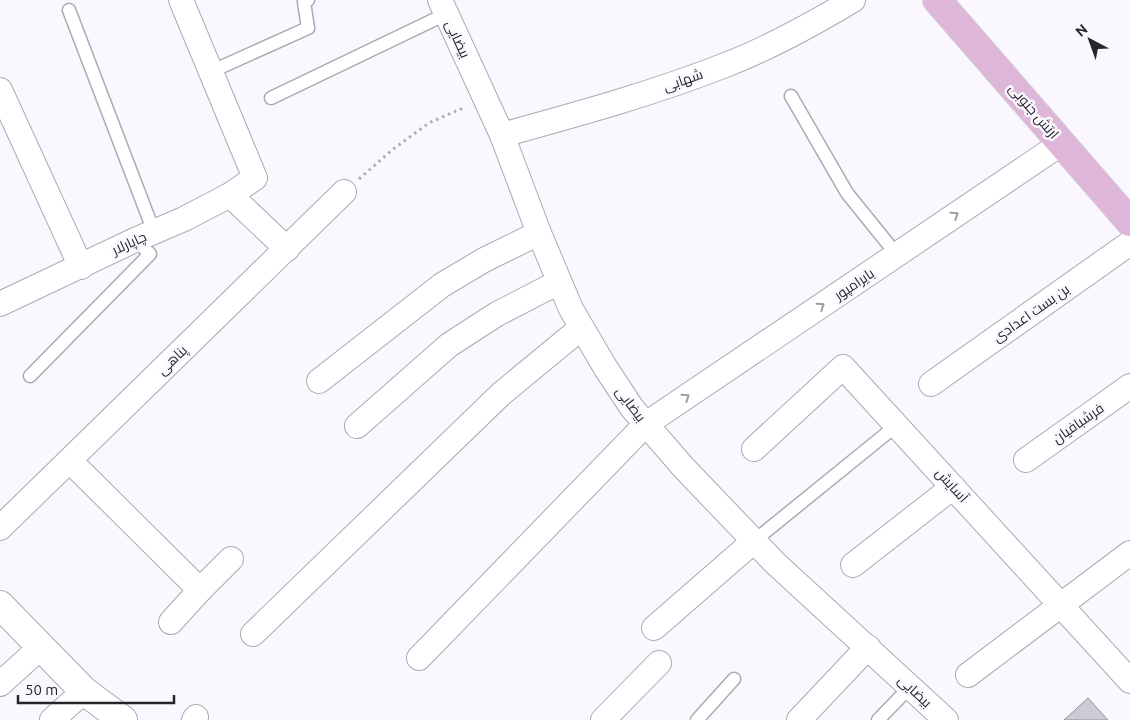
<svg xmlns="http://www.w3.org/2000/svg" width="1130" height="720" viewBox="0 0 1130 720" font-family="Ubuntu,Cairo,sans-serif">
	<rect width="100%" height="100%" fill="#fbf7fe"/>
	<polygon fill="#cccad7" stroke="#95939f" points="1088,698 1108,720 1064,720"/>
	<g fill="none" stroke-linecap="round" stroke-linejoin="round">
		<g stroke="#afa8b3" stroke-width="15">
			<g id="service">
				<polyline points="69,10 154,232"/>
				<polyline points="210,72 308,28 304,2 308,0"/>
				<polyline points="791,96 847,193 897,255"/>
				<polyline points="271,98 446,14"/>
				<polyline points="30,376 150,254 135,240"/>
				<polyline points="754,541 897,425"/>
				<polyline points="697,720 734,679"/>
				<polyline points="878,720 911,686"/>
			</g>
		</g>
		<g stroke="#afa8b3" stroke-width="26">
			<g id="minor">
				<polyline points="440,0 502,135 539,233 571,309 605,367 632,408 684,468 775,563 946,720"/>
				<polyline points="0,90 81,267"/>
				<path d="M 502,135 C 578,114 655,93 728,64 C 771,47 813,24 853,0"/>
				<polyline points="230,195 287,249"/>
				<polyline points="0,304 135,240 184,219 230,195 255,178 181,0"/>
				<polyline points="319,381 442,285 484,260 539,233"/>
				<polyline points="931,384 1130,243"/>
				<polyline points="357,426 449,345 497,314 559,282"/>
				<polyline points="754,449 843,367 1130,681"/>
				<polyline points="1026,460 1130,386"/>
				<polyline points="70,461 200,590 171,622"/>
				<polyline points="0,528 344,192"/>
				<polyline points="853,565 953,487"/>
				<polyline points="200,590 231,559"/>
				<polyline points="654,628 754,541"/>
				<polyline points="253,634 501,394 581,328"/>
				<polyline points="419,658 646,424 1062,143"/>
				<polyline points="968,675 1130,553"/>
				<polyline points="0,684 41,647"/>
				<polyline points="52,720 84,691"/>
				<polyline points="194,720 196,717"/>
				<polyline points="603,720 659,663"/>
				<polyline points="799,720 868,647"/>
			</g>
		</g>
		<g stroke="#afa8b3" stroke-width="30">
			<polyline id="tertiary" points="0,605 84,691 123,720"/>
		</g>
		<g stroke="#d4d3d4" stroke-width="30">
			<polyline id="primary" points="937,0 1130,222"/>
		</g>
		<polyline stroke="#b1adb3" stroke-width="3" stroke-dasharray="2.5 4" stroke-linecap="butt" points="359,179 392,150 429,123 465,107"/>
		<use href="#service" stroke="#fff" stroke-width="12"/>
		<use href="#minor" stroke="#fff" stroke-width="24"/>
		<use href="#tertiary" stroke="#fff" stroke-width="28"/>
		<use href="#primary" stroke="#deb6d9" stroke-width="28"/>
	</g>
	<defs><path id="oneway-chevron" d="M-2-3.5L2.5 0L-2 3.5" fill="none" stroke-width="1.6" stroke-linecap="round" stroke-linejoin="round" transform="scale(1.25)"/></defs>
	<g stroke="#9e9d9f">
		<use href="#oneway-chevron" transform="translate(955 215) rotate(-34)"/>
		<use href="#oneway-chevron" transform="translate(821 306) rotate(-34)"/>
		<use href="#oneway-chevron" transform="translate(686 397) rotate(-34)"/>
	</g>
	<g text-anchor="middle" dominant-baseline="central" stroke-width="5" stroke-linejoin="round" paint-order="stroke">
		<g font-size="14" fill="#28252a" stroke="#fbf7fe">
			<text transform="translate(458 39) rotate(65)">بیضایی</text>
			<text transform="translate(683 80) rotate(-19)">شهابی</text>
			<text transform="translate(1034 111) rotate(49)">ارتش جنوبی</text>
			<text transform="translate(129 243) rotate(-25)">چاپارلار</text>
			<text transform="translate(854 284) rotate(-34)">بایرامپور</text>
			<text transform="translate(1031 313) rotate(-35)">بن بست اعدادی</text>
			<text transform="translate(172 360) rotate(-44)">پناهی</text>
			<text transform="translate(631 404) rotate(53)">بیضایی</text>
			<text transform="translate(1078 423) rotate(-35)">فرشبافیان</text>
			<text transform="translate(952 485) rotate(48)">آسایش</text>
			<text transform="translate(915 691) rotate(43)">بیضایی</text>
		</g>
	</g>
	<g transform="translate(1090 40) rotate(319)" stroke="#fbf7fe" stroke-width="4" paint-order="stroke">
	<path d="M0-4L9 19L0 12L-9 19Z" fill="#28252a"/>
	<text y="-8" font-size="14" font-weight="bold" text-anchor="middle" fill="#28252a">N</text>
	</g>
	<path d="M18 695v8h156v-8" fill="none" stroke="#28252a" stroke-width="2.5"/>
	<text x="25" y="695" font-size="15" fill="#28252a" stroke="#fbf7fe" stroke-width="4" paint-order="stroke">50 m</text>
</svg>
